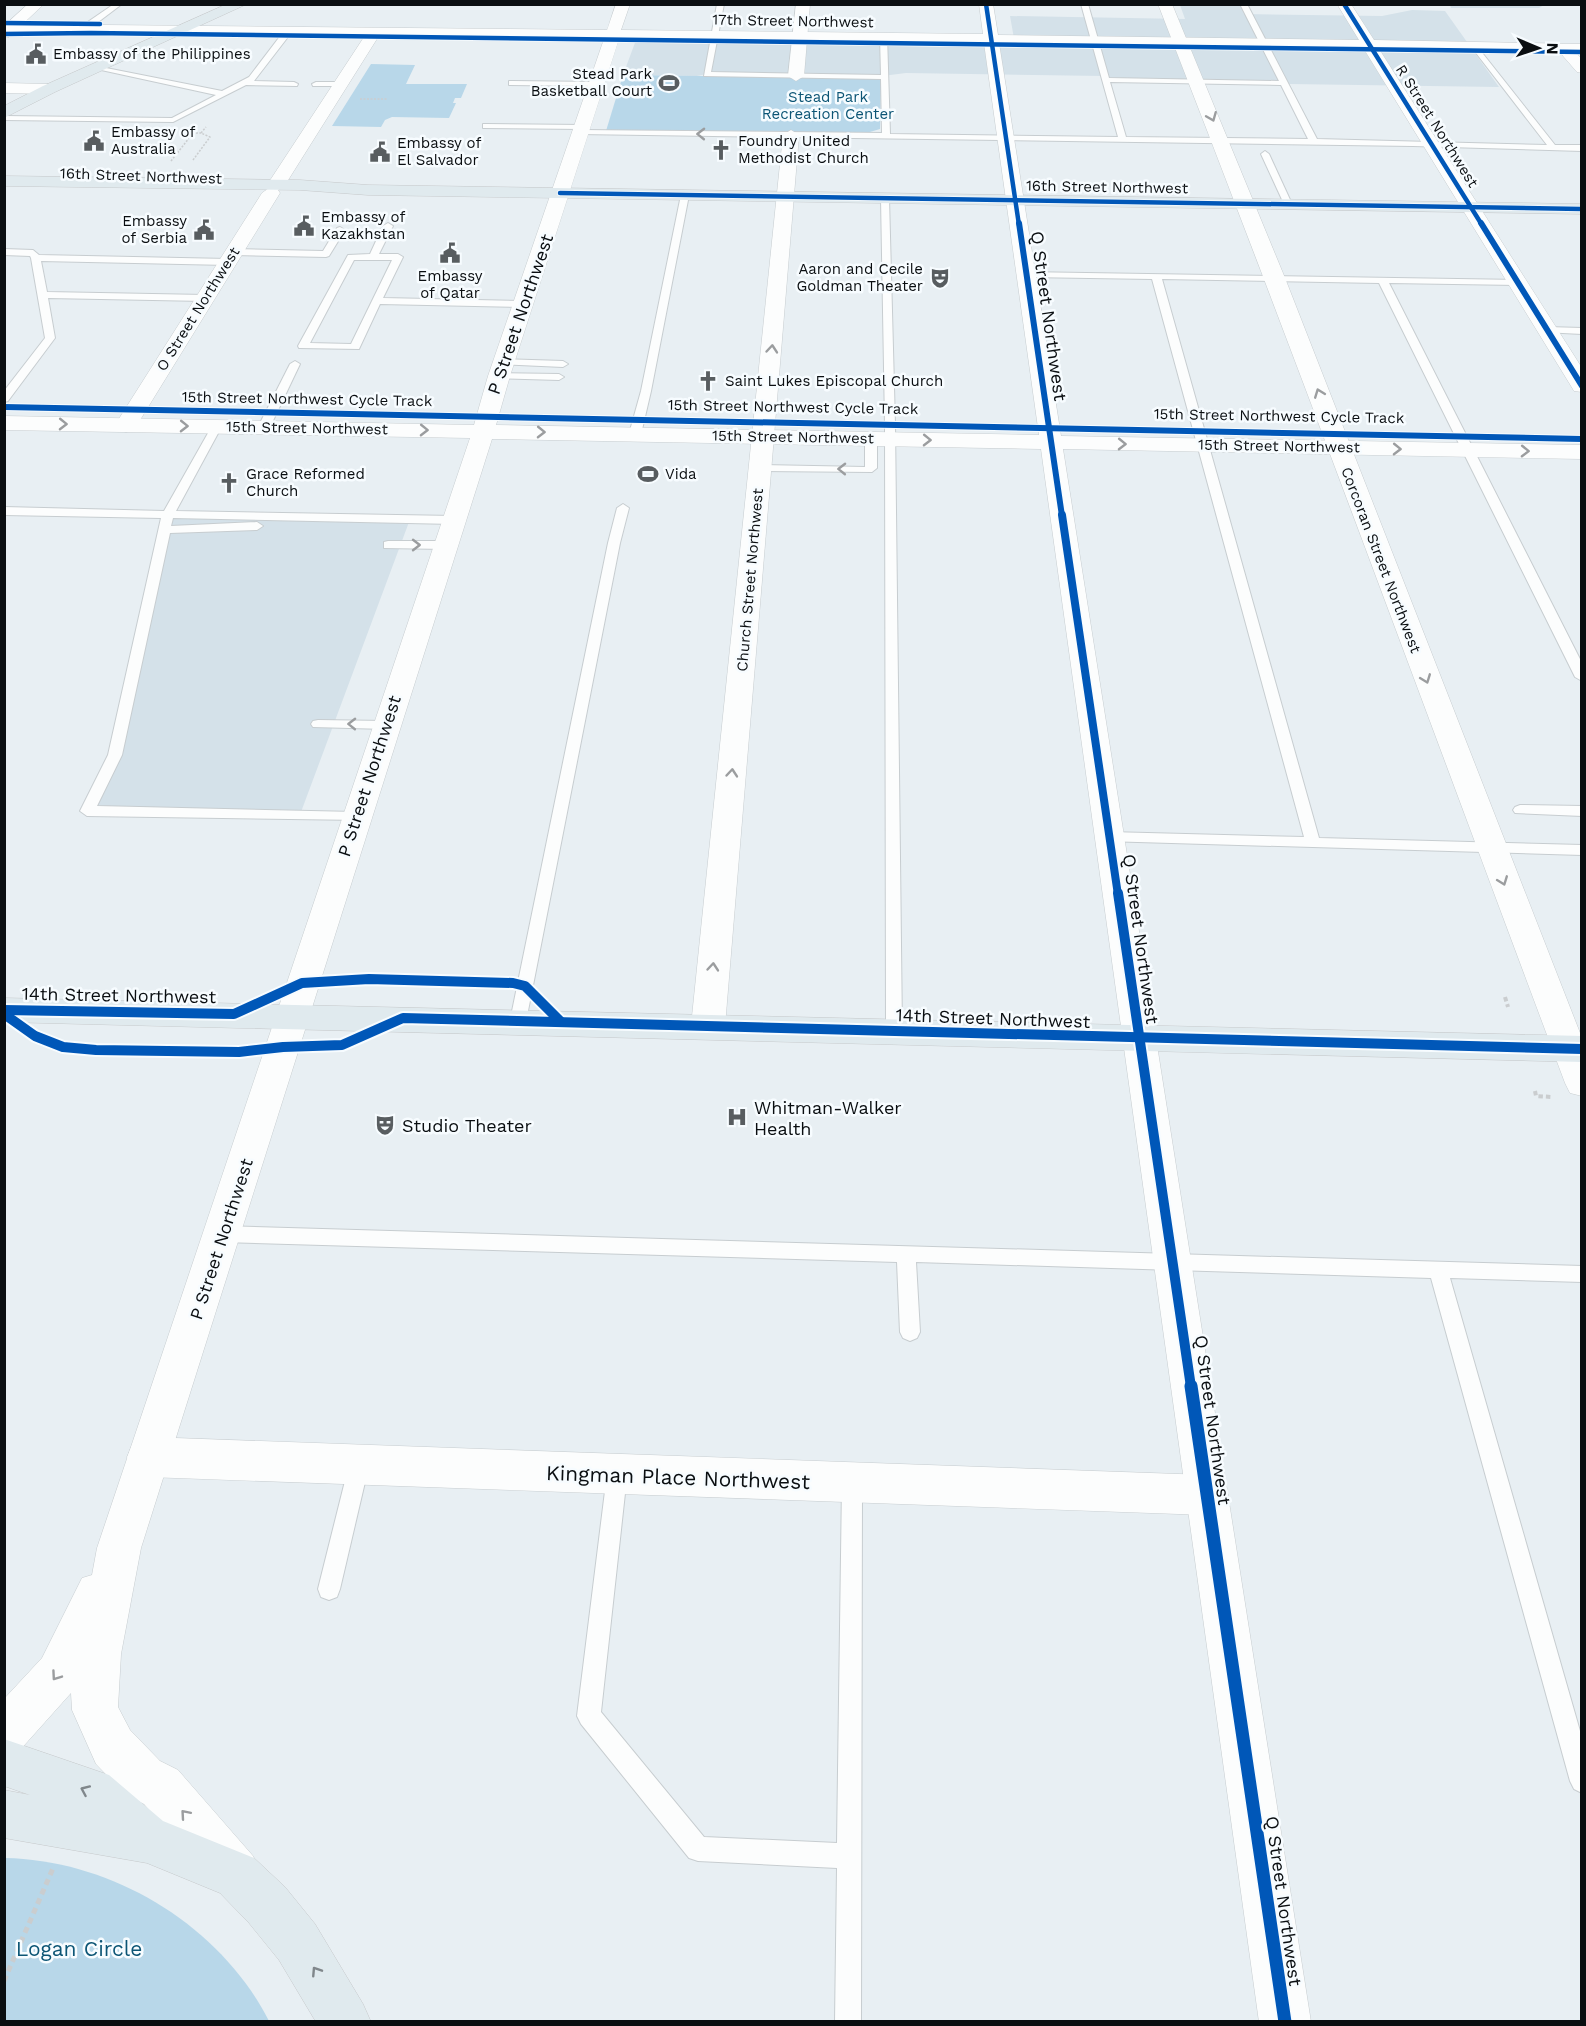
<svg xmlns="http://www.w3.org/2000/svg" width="1586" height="2026" viewBox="0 0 1586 2026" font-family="'Work Sans',sans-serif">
	<rect width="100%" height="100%" fill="#e8eff3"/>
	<g fill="#d4e1e9">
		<polygon points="1239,4 1244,14 1382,16 1412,10 1445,11 1499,87 1289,84 1279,81 1105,79 1104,76 906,73 882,76 711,73 697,76 623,75 636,40 1015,44 1010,16 1185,19 1180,5"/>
		<polygon points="1450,5 1544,5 1539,8 1451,8"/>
		<polygon points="173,518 409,522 301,812 96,808 122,755"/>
	</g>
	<g fill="#b8d7e9">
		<polygon points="371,64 415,65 406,84 467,84 461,98 455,98 453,103 456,103 449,118 392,117 385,120 381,127 332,126"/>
		<polygon points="623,75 881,78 880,129 863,134 606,131"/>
		<path d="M 5,1858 C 112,1860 220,1925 269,2021 L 5,2021 Z"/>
	</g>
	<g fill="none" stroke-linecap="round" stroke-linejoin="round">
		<g stroke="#c7cdd0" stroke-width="2">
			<g id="lane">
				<polygon points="114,4 122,4 85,32 79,32 79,28"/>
				<path d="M 717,4 L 724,4 L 711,72 L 881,75 L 880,37 L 887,35 L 890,134 L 1118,137 L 1081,4 L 1088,4 L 1109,78 L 1279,81 L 1240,4 L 1247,4 L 1317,139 L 1547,145 L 1473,49 L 1476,45 L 1555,145 L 1582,145 L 1582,151 L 1413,146 L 578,134 L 577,132 L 581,130 L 882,133 L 881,79 L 704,76 ZM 1110,82 L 1281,85 L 1308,139 L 1126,137 Z"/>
				<polygon points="284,31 291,33 254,81 294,82 298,84 297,86 246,85 173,122 4,120 4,116 172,118 216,95 92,68 96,66 222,91 249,77"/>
				<polygon points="512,81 596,82 600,84 596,86 509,85 509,81"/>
				<polygon points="316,82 341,82 345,84 341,86 313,86 312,84"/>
				<polygon points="486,124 583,125 587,127 583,129 483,128 483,124"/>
				<polygon points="1265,151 1269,154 1292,204 1291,206 1284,204 1261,154"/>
				<polygon points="685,192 689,195 651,391 641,434 635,437 629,434 641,391 681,195"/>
				<polygon points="885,195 889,198 895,424 902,1031 900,1035 894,1037 888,1035 886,1031 885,424 881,198"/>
				<path d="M 388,223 L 393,226 L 379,254 L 398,254 L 403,257 L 383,298 L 523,301 L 528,304 L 523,307 L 380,304 L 359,349 L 299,348 L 298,346 L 348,255 L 370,254 L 383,226 ZM 354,260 L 392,260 L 351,344 L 310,343 Z"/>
				<polygon points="340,227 345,230 329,256 326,257 234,255 229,252 234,249 323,251 337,228"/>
				<polygon points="4,249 33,250 39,255 228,259 233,262 228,265 41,261 47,292 205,295 210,298 205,301 48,298 55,338 8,401 4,402 4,391 45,338 31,258 30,256 4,255"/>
				<polygon points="1024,272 1520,280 1522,282 1517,285 1389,283 1582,663 1582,681 1575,677 1379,283 1162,279 1319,838 1582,845 1582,855 1104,841 1102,837 1109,832 1304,837 1152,279 1027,277 1022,274"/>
				<polygon points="1547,327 1582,328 1582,334 1543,332 1542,330"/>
				<polygon points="503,359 563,361 568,364 563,367 499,364 498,362"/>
				<polygon points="295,361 300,364 270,427 268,429 260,429 258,427 290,364"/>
				<polygon points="499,373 559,374 564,377 559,380 495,378 495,374"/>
				<polygon points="217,423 222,426 176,511 454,516 460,520 454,524 173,518 171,526 257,522 263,526 257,530 170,533 122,755 97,806 356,812 363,817 361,820 87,816 80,811 108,755 161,518 4,515 4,507 164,511 212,426"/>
				<polygon points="871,436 877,439 877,468 872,472 761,471 755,468 761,465 865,467 865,439"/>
				<polygon points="623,504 629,508 620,543 526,1021 524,1025 518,1027 512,1025 510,1021 608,543 617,508"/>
				<polygon points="388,541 445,541 451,545 445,549 384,548 384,542"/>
				<polygon points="318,720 386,721 393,725 386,729 313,727 311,724 313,721"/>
				<polygon points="1520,805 1582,806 1582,816 1515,813 1513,810 1515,807"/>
				<polygon points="222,1226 1582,1266 1582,1282 1450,1278 1582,1738 1582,1793 1574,1789 1570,1781 1431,1278 916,1262 920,1332 917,1338 910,1341 903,1338 900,1332 897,1262 222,1242 215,1240 213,1234 215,1228"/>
				<polygon points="359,1455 366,1458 369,1465 340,1589 337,1597 329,1600 321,1597 318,1589 349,1465 352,1458"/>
				<polygon points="617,1465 624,1468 627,1475 601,1712 704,1837 837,1843 842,1484 845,1477 852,1474 859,1477 862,1484 861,2022 835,2022 837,1868 698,1861 689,1858 581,1724 577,1716 607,1475 610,1468"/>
			</g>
		</g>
		<g stroke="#c7cdd0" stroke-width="1">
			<g id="street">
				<polygon points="28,4 44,4 9,37 4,38 4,26"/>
				<polygon points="796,4 810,4 804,76 796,81 788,76"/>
				<path d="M 1158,4 L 1172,4 L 1285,278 L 1582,1038 L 1582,1096 L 1570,1093 L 1565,1083 C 1430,723 1298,362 1158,4 Z"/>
				<polygon points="373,30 380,34 285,185 278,190 280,193 137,425 134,430 126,432 118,430 115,425 262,193 269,188 267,185 366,34"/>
				<polygon points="1563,44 1568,45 1582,59 1582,73 1577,72 1556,48"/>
				<polygon points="4,83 49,84 57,89 49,94 4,93"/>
				<polygon points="791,130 799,135 725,1026 720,1035 708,1039 696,1035 691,1026 783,135"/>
				<polygon points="148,1437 1207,1475 1222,1481 1228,1495 1222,1509 1207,1515 148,1477 133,1471 127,1457 133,1443"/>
			</g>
		</g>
		<g stroke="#c7cdd0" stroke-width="1">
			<path id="secondary" d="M 616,4 L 630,4 L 621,30 L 983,34 L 979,4 L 993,4 L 998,35 L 1359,40 L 1337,4 L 1351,4 L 1374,40 L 1582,44 L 1582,52 L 1379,49 L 1582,368 L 1582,392 L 1574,391 L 1571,386 L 1364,49 L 999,43 L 1061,436 L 1582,445 L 1582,459 L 1063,449 L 1311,2022 L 1259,2022 L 1041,449 L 492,439 L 141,1548 L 121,1654 L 118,1707 L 130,1730 L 160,1761 L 178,1770 L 253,1856 L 261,1873 L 253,1890 L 236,1898 L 219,1890 L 144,1804 L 126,1795 L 96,1764 L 72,1710 L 71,1693 L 20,1750 L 4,1757 L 4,1699 L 42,1658 L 82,1578 L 92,1575 L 97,1548 L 470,438 L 4,430 L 4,416 L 474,425 L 488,376 L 604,39 L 4,32 L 4,24 L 607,30 ZM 619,39 L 984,43 L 1039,435 L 496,425 L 510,376 Z"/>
		</g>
		<g stroke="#c6c9cb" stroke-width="1">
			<g id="primary">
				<polygon points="227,4 247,4 55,92 4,118 4,106 43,86"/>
				<polygon points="4,176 300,180 368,185 1582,204 1582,214 368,195 300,190 4,186"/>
				<polygon points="4,998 1582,1036 1582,1062 4,1022"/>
				<polygon points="4,1739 109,1775 163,1821 254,1858 285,1887 315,1924 363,2004 371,2022 316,2022 279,1960 249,1923 220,1893 147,1863 4,1838 4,1790 30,1795 4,1786"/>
			</g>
		</g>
		<g stroke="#cacdcf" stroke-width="1.5" stroke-dasharray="2 1.5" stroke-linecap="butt">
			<polyline points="360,99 387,99"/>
			<polyline points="193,160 210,137 201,133 206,127"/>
			<polyline points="171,161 193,133 201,133"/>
		</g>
		<g stroke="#cacdcf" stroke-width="4" stroke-dasharray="4.5 3" stroke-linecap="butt">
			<polyline points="1505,997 1508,1007"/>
			<polyline points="1535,1091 1536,1096 1552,1097"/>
		</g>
		<polyline stroke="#cacdcf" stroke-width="5" stroke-dasharray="6 4.5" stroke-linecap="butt" points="4,1981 54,1866"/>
		<use href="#lane" fill="#fcfdfd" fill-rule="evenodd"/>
		<use href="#street" fill="#fcfdfd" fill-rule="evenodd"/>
		<use href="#secondary" fill="#fcfdfd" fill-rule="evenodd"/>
		<use href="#primary" fill="#e0eaee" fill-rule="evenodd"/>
		<g stroke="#f7fcff" stroke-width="6">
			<g id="cycleway-far4">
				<polyline points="986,4 1019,225"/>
				<polyline points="1344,4 1482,225"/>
				<polyline points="4,23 100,24"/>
				<polyline points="4,34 91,33 1582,52"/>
				<polyline points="560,193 1582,209"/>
			</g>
		</g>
		<g stroke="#f7fcff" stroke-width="8">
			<g id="cycleway-far3">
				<polyline points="1019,223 1062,516"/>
				<polyline points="1481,223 1582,386"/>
				<polyline points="4,407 1582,439"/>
			</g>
		</g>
		<g stroke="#f7fcff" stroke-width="10">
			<polyline id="cycleway-far2" points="1062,515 1118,895"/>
		</g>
		<g stroke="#f7fcff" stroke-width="14">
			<g id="cycleway-far1">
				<polyline points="1118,893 1191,1387"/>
				<polyline points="4,1010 234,1014 302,983 369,979 513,983 525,986 561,1022"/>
				<polyline points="4,1014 35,1036 63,1047 96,1050 239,1052 283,1047 342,1045 403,1018 1582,1049"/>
			</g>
		</g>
		<g stroke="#f7fcff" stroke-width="16">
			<polyline id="cycleway" points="1191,1386 1285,2022"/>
		</g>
		<use href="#cycleway-far4" stroke="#0057b8" stroke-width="4.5"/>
		<use href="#cycleway-far3" stroke="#0057b8" stroke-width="6"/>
		<use href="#cycleway-far2" stroke="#0057b8" stroke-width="8"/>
		<use href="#cycleway-far1" stroke="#0057b8" stroke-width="10"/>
		<use href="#cycleway" stroke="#0057b8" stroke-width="13"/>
	</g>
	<defs><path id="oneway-chevron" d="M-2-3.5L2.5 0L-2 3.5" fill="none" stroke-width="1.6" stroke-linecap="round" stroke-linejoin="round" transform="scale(1.5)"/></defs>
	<g stroke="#9b9d9f">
		<use href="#oneway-chevron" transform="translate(1212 117) rotate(68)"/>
		<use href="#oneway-chevron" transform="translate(701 134) rotate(-179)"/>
		<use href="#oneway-chevron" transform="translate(772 349) rotate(-85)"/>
		<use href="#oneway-chevron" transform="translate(1319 393) rotate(-111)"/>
		<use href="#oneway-chevron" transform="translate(63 424) rotate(1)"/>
		<use href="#oneway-chevron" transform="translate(184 426) rotate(1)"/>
		<use href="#oneway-chevron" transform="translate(424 430) rotate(1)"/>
		<use href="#oneway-chevron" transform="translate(541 432) rotate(1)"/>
		<use href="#oneway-chevron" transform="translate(927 440) rotate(1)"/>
		<use href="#oneway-chevron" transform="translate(1122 444) rotate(1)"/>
		<use href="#oneway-chevron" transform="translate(1397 449) rotate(1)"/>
		<use href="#oneway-chevron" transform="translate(1525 451) rotate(1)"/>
		<use href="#oneway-chevron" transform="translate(842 469) rotate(-179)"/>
		<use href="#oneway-chevron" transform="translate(416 545)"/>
		<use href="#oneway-chevron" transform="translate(1426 679) rotate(69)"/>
		<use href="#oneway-chevron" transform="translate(352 724) rotate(-179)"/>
		<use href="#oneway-chevron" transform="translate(732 773) rotate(-85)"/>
		<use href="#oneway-chevron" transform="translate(1503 881) rotate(69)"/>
		<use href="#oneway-chevron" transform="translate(713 967) rotate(-85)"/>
		<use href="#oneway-chevron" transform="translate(56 1676) rotate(125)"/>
		<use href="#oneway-chevron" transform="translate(185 1814) rotate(-131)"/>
	</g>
	<g stroke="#80878b">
		<use href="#oneway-chevron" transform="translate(85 1790) rotate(-156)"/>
		<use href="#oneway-chevron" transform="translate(316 1971) rotate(-123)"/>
	</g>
	<defs>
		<g id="civic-bare" transform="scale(1.62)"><path d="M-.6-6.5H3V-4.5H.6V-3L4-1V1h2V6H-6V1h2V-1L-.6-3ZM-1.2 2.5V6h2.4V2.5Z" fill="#585d60" stroke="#f7fcff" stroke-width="2.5" paint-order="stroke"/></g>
		<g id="stadium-bare" transform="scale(1.62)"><path d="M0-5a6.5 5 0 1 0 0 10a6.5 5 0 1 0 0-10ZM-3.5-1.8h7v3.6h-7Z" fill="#585d60" stroke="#f7fcff" stroke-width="2.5" paint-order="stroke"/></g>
		<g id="church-bare" transform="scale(1.62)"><path d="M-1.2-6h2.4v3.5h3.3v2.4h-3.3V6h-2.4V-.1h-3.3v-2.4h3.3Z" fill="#585d60" stroke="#f7fcff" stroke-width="2.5" paint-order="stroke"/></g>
		<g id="theatre-bare" transform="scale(1.62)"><path d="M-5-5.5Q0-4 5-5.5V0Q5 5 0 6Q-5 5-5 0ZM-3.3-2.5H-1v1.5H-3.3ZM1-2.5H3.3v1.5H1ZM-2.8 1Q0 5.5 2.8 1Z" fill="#585d60" stroke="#f7fcff" stroke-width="2.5" paint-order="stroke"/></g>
		<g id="hospital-bare" transform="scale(1.62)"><path d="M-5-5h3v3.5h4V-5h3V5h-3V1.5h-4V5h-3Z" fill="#585d60" stroke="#f7fcff" stroke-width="2.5" paint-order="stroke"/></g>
	</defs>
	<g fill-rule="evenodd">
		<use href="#civic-bare" x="36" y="54"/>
		<use href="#stadium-bare" x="669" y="83"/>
		<use href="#civic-bare" x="94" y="141"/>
		<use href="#church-bare" x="721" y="150"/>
		<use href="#civic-bare" x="380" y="152"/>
		<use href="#civic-bare" x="304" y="226"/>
		<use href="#civic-bare" x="204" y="230"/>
		<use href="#civic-bare" x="450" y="253"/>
		<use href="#theatre-bare" x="940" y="278"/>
		<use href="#church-bare" x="708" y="381"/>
		<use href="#stadium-bare" x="648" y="474"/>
		<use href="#church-bare" x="229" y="483"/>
		<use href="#hospital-bare" x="737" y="1117"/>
		<use href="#theatre-bare" x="385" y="1125"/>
	</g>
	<g text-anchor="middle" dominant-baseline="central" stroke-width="5" stroke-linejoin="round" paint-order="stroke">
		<g font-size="15" fill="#0a0e11" stroke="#f7fcff">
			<text transform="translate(793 21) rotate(1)">17th Street Northwest</text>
			<text transform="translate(1437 126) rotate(58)">R Street Northwest</text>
			<text transform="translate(141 176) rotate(2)">16th Street Northwest</text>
			<text transform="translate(1107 187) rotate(1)">16th Street Northwest</text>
			<text transform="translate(198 309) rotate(-58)">O Street Northwest</text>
			<text transform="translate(307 399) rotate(1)">15th Street Northwest Cycle Track</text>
			<text transform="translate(793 407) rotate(1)">15th Street Northwest Cycle Track</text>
			<text transform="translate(1279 416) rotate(1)">15th Street Northwest Cycle Track</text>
			<text transform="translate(307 428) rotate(1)">15th Street Northwest</text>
			<text transform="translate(793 437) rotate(1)">15th Street Northwest</text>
			<text transform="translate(1279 446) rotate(1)">15th Street Northwest</text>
			<text transform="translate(1381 560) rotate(69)">Corcoran Street Northwest</text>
			<text transform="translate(750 580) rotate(-85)">Church Street Northwest</text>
		</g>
		<g font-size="15" fill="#0a0e11" stroke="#f7fcff" text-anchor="start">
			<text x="53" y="54">Embassy of the Philippines</text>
			<text x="652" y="74" text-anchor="end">Stead Park<tspan x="652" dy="17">Basketball Court</tspan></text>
			<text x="111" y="132">Embassy of<tspan x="111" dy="17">Australia</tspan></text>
			<text x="738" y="141">Foundry United<tspan x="738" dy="17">Methodist Church</tspan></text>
			<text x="397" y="143">Embassy of<tspan x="397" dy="17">El Salvador</tspan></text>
			<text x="321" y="217">Embassy of<tspan x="321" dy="17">Kazakhstan</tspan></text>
			<text x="187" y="221" text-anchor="end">Embassy<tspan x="187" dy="17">of Serbia</tspan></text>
			<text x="923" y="269" text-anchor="end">Aaron and Cecile<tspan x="923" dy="17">Goldman Theater</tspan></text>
			<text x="450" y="276" text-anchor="middle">Embassy<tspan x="450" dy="17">of Qatar</tspan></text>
			<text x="725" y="381">Saint Lukes Episcopal Church</text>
			<text x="246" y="474">Grace Reformed<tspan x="246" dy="17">Church</tspan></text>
			<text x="665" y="474">Vida</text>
		</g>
		<g font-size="15" fill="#0c5575" stroke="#f7fcff">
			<text x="828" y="97">Stead Park<tspan x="828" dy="17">Recreation Center</tspan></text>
		</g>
		<g font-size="18" fill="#0a0e11" stroke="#f7fcff">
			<text transform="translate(520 314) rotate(-71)">P Street Northwest</text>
			<text transform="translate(1049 316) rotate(82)">Q Street Northwest</text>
			<text transform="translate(369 776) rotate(-72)">P Street Northwest</text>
			<text transform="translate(1141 939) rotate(82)">Q Street Northwest</text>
			<text transform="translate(119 995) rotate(1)">14th Street Northwest</text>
			<text transform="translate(993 1018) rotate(2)">14th Street Northwest</text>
			<text transform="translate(221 1239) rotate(-72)">P Street Northwest</text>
			<text transform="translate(1213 1420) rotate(82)">Q Street Northwest</text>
			<text transform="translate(1284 1901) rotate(82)">Q Street Northwest</text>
		</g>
		<g font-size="18" fill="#0a0e11" stroke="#f7fcff" text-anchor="start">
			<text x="754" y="1107">Whitman-Walker<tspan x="754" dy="21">Health</tspan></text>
			<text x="402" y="1125">Studio Theater</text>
		</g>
		<g font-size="21" fill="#0a0e11" stroke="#f7fcff">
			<text transform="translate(678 1477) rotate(2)">Kingman Place Northwest</text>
		</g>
		<g font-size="21" fill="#0c5575" stroke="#f7fcff">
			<text x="79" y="1948">Logan Circle</text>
		</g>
	</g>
	<rect width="1586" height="2026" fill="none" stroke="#0a0e11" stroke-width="12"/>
	<g transform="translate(1538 48) rotate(92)" stroke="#f7fcff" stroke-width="4.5" paint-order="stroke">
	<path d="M0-4.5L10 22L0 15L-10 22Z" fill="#0a0e11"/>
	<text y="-9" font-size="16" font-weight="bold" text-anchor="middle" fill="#0a0e11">N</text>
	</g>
</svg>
